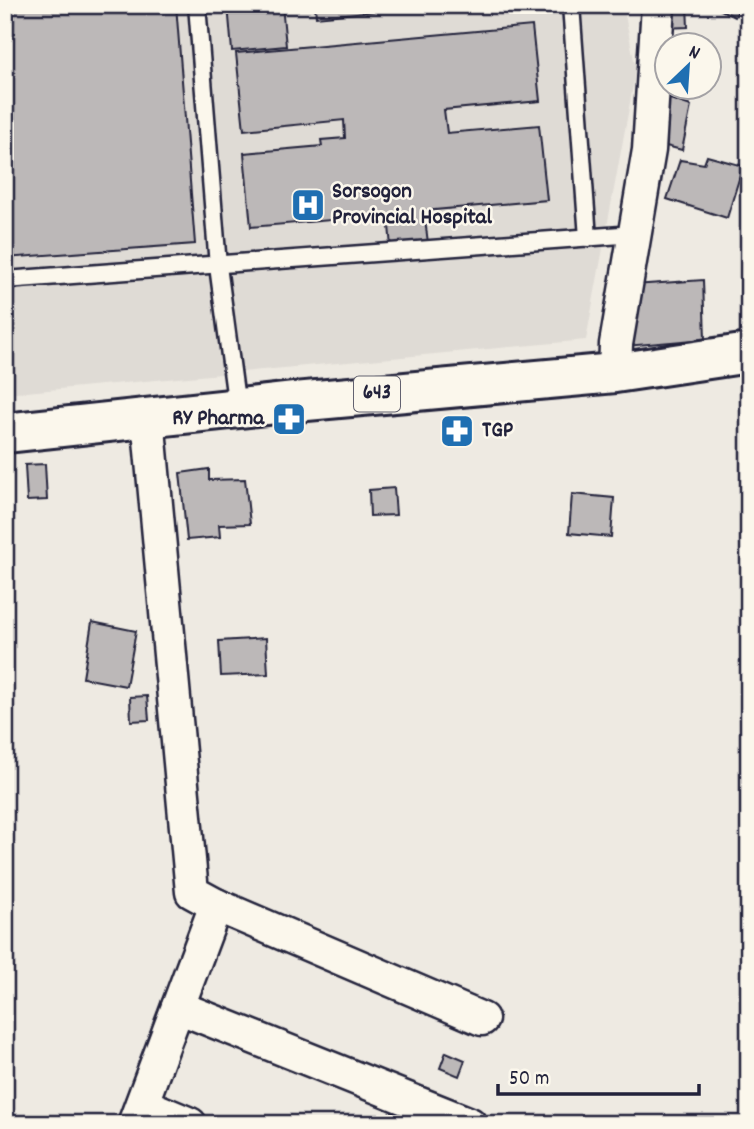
<svg xmlns="http://www.w3.org/2000/svg" width="754" height="1129" viewBox="0 0 754 1129" font-family="Dekko,sans-serif">
	<rect width="100%" height="100%" fill="#eeeae2"/>
	<filter id="ink" filterUnits="userSpaceOnUse"><feTurbulence type="fractalNoise" baseFrequency=".0143" numOctaves="2"/><feDisplacementMap in="SourceGraphic" scale="14" xChannelSelector="R" yChannelSelector="G"/><feConvolveMatrix kernelMatrix="1 2 1 2 8 2 1 2 1" color-interpolation-filters="sRGB"/></filter>
	<g filter="url(#ink)">
		<polygon fill="#dfdbd5" points="5,5 623,5 636,70 586,340 5,394"/>
		<g fill="#bcb8b8" stroke="#22223b" stroke-width="2">
			<polygon points="5,5 176,5 195,244 5,258"/>
			<polygon points="228,5 282,5 286,46 232,51"/>
			<polygon points="315,5 376,5 376,11 316,17"/>
			<polygon points="664,5 687,5 688,27 664,28"/>
			<polygon points="711,5 741,5 735,17"/>
			<polygon points="532,26 540,101 444,110 447,133 539,125 547,200 424,211 428,243 391,247 388,215 251,227 244,153 322,146 321,140 345,138 344,120 244,130 236,53"/>
			<polygon points="676,88 696,88 694,100 674,97"/>
			<polygon points="667,98 691,106 682,150 658,144"/>
			<polygon points="707,156 743,166 727,218 667,199 680,160 704,164"/>
			<polygon points="703,280 705,339 626,346 634,285"/>
			<polygon points="45,464 47,500 27,501 25,465"/>
			<polygon points="209,469 209,480 245,479 250,524 219,525 220,537 187,540 180,473"/>
			<polygon points="394,488 396,515 370,516 369,490"/>
			<polygon points="572,494 614,498 611,537 569,533"/>
			<polygon points="92,622 136,631 126,686 83,678"/>
			<polygon points="266,638 268,674 221,676 219,641"/>
			<polygon points="147,696 149,720 131,721 130,697"/>
			<polygon points="446,1052 465,1060 459,1076 440,1068"/>
		</g>
		<g fill="none" stroke-linecap="round" stroke-linejoin="round">
			<g stroke="#22223b" stroke-width="21">
				<g id="lane">
					<polyline points="197,5 218,266 237,408"/>
					<polyline points="571,5 588,238"/>
					<polyline points="5,280 635,234"/>
				</g>
			</g>
			<g stroke="#22223b" stroke-width="37">
				<g id="street">
					<polyline points="615,373 616,344 649,150 658,5"/>
					<polyline points="216,905 482,1019"/>
					<polyline points="178,1007 470,1124"/>
					<polyline points="142,1104 190,1124"/>
					<polyline points="134,1124 216,905 192,892 148,418"/>
				</g>
			</g>
			<g stroke="#22223b" stroke-width="44">
				<polyline id="highway" points="5,433 295,402 615,373 749,353"/>
			</g>
			<use href="#lane" stroke="#fbf7ec" stroke-width="16"/>
			<use href="#street" stroke="#fbf7ec" stroke-width="32"/>
			<use href="#highway" stroke="#fbf7ec" stroke-width="38"/>
		</g>
	</g>
	<defs>
		<g id="hospital-square" transform="scale(1.75)"><rect x="-9" y="-9" width="18" height="18" rx="4" fill="#1f6fb2" stroke="#fbf7ec"/><path d="M-5-5h3v3.5h4V-5h3V5h-3V1.5h-4V5h-3Z" fill="#fff"/></g>
		<g id="pharmacy-square" transform="scale(1.75)"><rect x="-9" y="-9" width="18" height="18" rx="4" fill="#1f6fb2" stroke="#fbf7ec"/><path d="M-2-6h4v4h4v4h-4v4h-4v-4h-4v-4h4Z" fill="#fff"/></g>
	</defs>
	<g fill-rule="evenodd">
		<use href="#hospital-square" x="308" y="205"/>
		<use href="#pharmacy-square" x="289" y="419"/>
		<use href="#pharmacy-square" x="457" y="431"/>
	</g>
	<g text-anchor="middle" dominant-baseline="central" stroke-width="5" stroke-linejoin="round" paint-order="stroke">
		<rect fill="#fbf7ec" stroke="#636270" stroke-width="2" x="354" y="376.5" width="46" height="35" rx="5"/>
		<g font-size="21" font-weight="bold" fill="#22223b">
			<text x="377" y="394">643</text>
		</g>
		<g font-size="23" font-weight="bold" fill="#22223b" stroke="#fbf7ec" text-anchor="start">
			<text x="332" y="192">Sorsogon<tspan x="332" dy="26">Provincial Hospital</tspan></text>
			<text x="264" y="419" text-anchor="end">RY Pharma</text>
			<text x="482" y="431">TGP</text>
		</g>
	</g>
	<rect width="754" height="1129" fill="none" stroke="#fbf7ec" stroke-width="28"/>
	<rect x="14" y="14" width="726" height="1101" fill="none" stroke="#22223b" stroke-width="2.5" filter="url(#ink)"/>
	<g transform="translate(688 66) rotate(25)"><circle r="33" fill="#fbf7ec" stroke="#a4a2a5" stroke-width="2"/>
	<path d="M0-5L12 26L0 18L-12 26Z" fill="#1f6fb2"/>
	<text y="-10" font-size="19" font-weight="bold" text-anchor="middle" fill="#22223b">N</text>
	</g>
	<path d="M498 1084v10h201v-10" fill="none" stroke="#22223b" stroke-width="3.5"/>
	<text x="509" y="1084" font-size="21" fill="#22223b" stroke="#fbf7ec" stroke-width="5" paint-order="stroke">50 m</text>
</svg>
